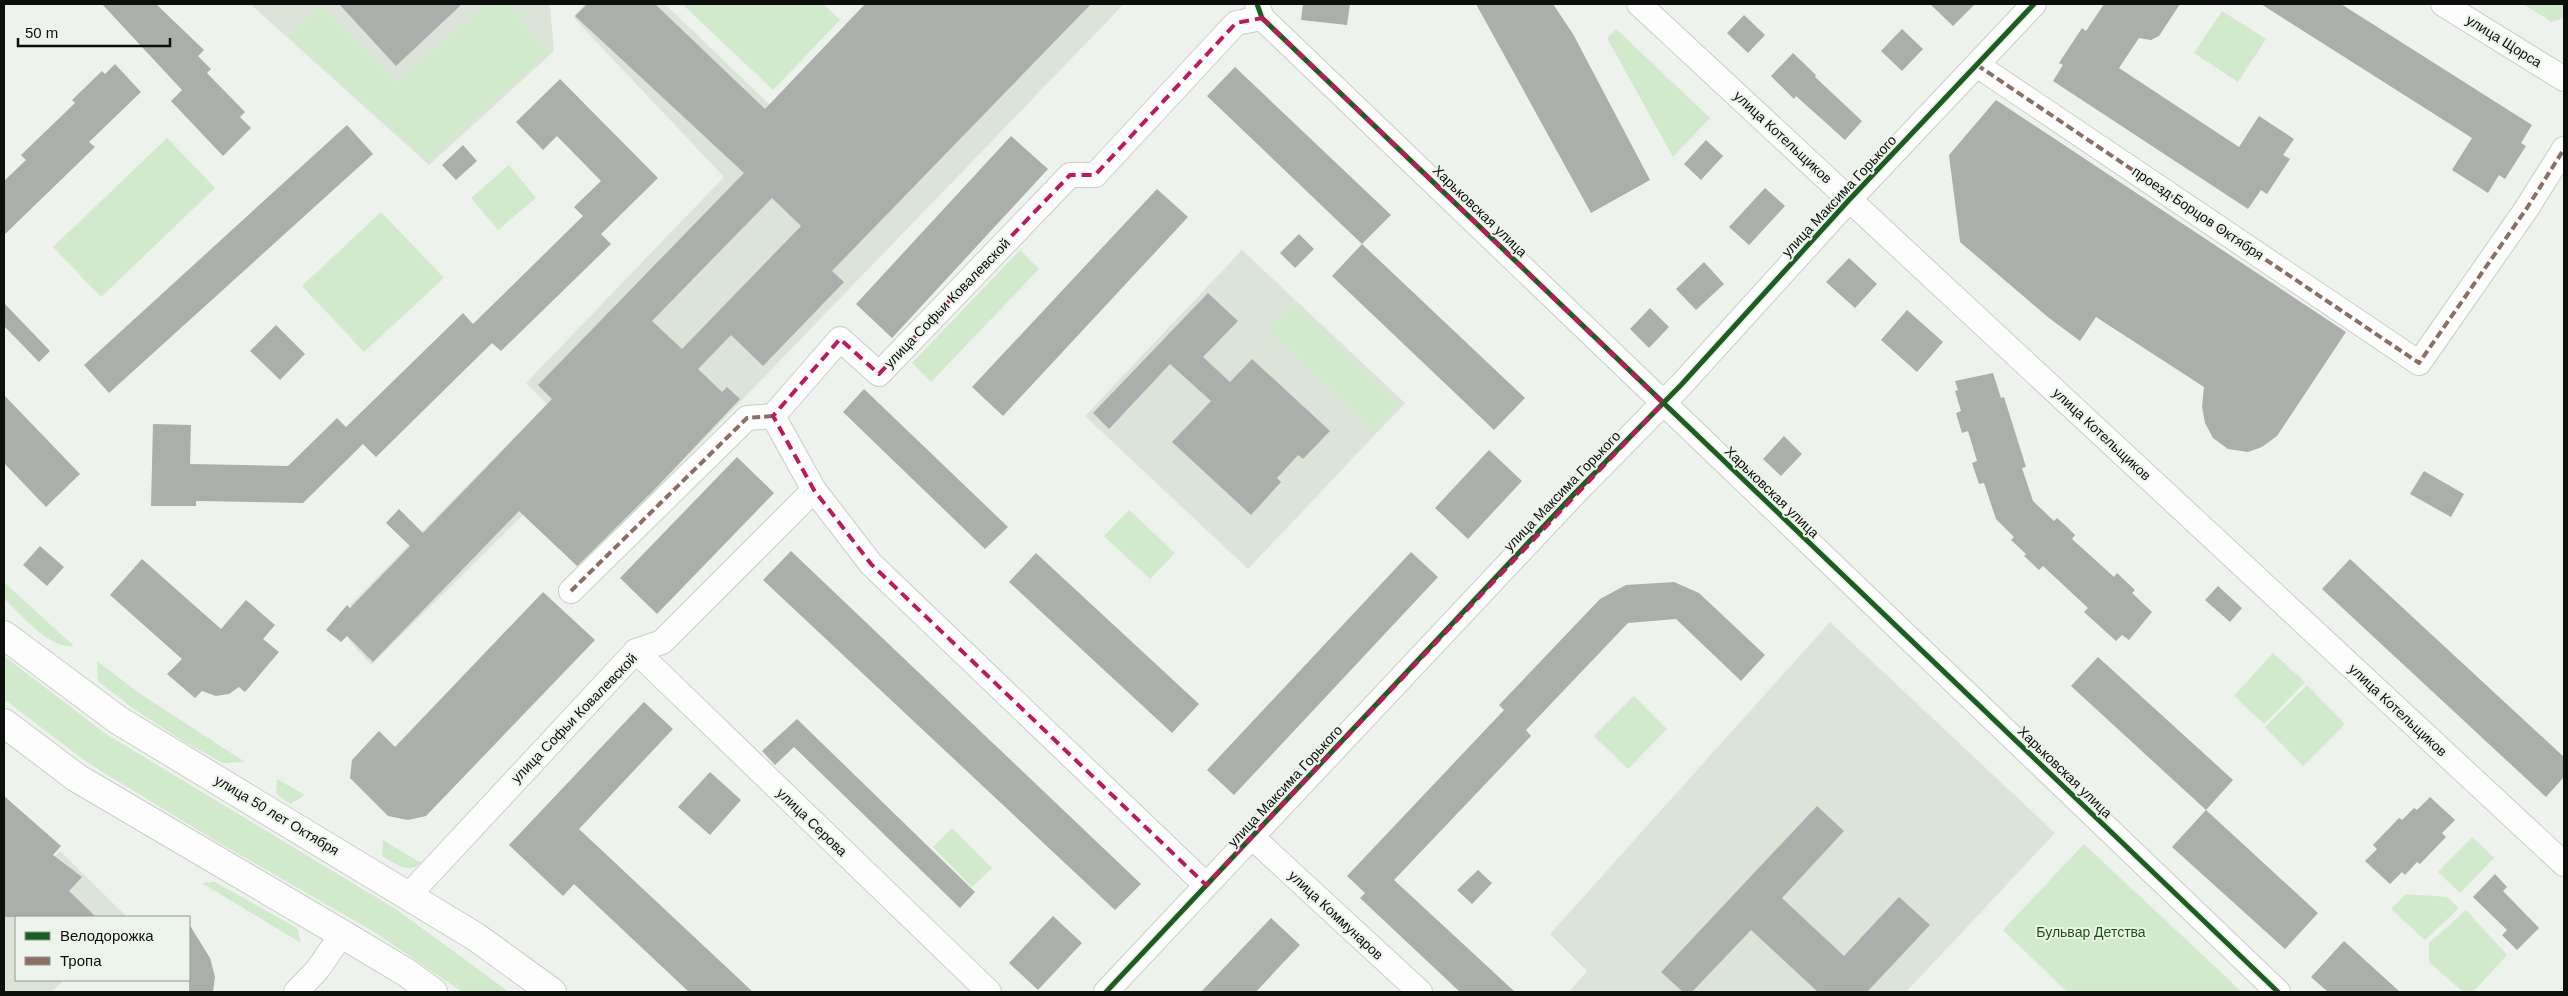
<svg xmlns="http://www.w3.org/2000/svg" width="2568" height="996" viewBox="0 0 2568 996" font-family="Helvetica,sans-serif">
	<rect width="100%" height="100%" fill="#eef2ed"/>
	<g fill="#dce4da">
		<polygon points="250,4 550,4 554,51 429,165"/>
		<polygon points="585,4 665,4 770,105 867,4 1124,4 580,568 523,515 371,665 348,639 366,622 350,605 547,404 526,383 724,177 573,17"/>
		<polygon points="1242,250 1405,403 1248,569 1085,416"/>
		<polygon points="1830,622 2055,833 1906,992 1569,992 1587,971 1550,934"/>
		<polygon points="60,851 127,917 16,917 16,980 64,980 51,992 4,992 4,868 27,887"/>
	</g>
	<g fill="#d0eacb">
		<polygon points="487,4 506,4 549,52 428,160 288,37 321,5 397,82"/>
		<polygon points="682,4 823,4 840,20 773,90"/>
		<polygon points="2523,4 2564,4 2564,18 2552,22"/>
		<polygon points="2222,11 2266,39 2238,82 2194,53"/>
		<polygon points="1616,29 1710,118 1673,157 1607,38"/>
		<polygon points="167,138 215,188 101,297 53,247"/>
		<polygon points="509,165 536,198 498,230 471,198"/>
		<polygon points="381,212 444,278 364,352 302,286"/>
		<polygon points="1020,250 1039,269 931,382 912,363"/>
		<polygon points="1294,303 1399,404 1374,431 1268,330"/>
		<polygon points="1129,510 1175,553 1150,579 1104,536"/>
		<path d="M 4,582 L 10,588 L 74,646 C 50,650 21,614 4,599 Z"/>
		<polygon points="2273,653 2305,682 2264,724 2234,696"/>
		<polygon points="4,656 106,734 397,910 509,992 462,992 376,933 216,841 88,763 4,699"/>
		<polygon points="97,661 139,693 245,762 223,763 186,743 134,709 98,681"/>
		<polygon points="2307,685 2345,724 2303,766 2265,727"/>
		<polygon points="1634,696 1667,729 1628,769 1594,736"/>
		<polygon points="277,779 305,795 290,804 276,793"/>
		<polygon points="952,828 992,868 972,887 933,847"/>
		<polygon points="2472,837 2494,858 2460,893 2438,872"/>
		<path d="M 383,840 L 421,863 C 408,875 395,863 382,856 Z"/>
		<polygon points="2084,844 2242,992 2067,992 2003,930"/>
		<polygon points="215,882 297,928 301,943 202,883"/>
		<polygon points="2406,894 2447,897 2459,908 2425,940 2391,909"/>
		<polygon points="2466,910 2507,955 2473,992 2463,992 2429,962 2429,943"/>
	</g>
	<g fill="#abaeaa" fill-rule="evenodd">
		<polygon points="102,4 156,4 204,50 198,56 211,69 207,73 245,112 240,117 251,128 223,156 171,101 182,90"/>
		<polygon points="339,4 462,4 396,66"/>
		<path d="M 587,4 L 655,4 L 765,109 L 865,4 L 1091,4 L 832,271 L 844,282 L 763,366 L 731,335 L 698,369 L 722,392 L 727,387 L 740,399 L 655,489 L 577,566 L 519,511 L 373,662 L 347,636 L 341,642 L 326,630 L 347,605 L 350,608 L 410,546 L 386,523 L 399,509 L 423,533 L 552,399 L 538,385 L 744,173 L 575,16 ZM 772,198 L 801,226 L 682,349 L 652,321 Z"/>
		<polygon points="1303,4 1350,4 1347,25 1301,20"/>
		<polygon points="1476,4 1553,4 1573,34 1650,180 1591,213"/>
		<polygon points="1930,4 1975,4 1953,26"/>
		<polygon points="2104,4 2180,4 2159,36 2151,40 2139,38 2119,68 2239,147 2259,116 2294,139 2283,155 2290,159 2267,194 2261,190 2248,209 2053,81 2063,65 2059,63 2082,28 2086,31"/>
		<polygon points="2261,4 2341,4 2532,125 2521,143 2526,146 2505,179 2499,175 2488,193 2452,170 2472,138"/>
		<polygon points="1744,15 1765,35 1748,53 1727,33"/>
		<polygon points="1902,29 1923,49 1902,71 1881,51"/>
		<polygon points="1793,53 1816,75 1815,77 1862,121 1845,140 1796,96 1794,99 1771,76"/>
		<polygon points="115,64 141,92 89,142 95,147 4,235 4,181 26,160 21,155 75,103 72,100 102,71 105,74"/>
		<polygon points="1235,67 1391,215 1362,244 1207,96"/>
		<polygon points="560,79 658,178 601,234 611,244 501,351 492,343 376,457 363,444 303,503 196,501 196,506 151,506 153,424 191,425 190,464 288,466 337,418 346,427 463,313 473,324 583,216 574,207 601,181 557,136 543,150 516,122"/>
		<polygon points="1996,100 2346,332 2277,436 2262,447 2248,452 2228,449 2213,438 2205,423 2202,407 2204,387 2096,317 2080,341 2049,318 1960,242 1949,155"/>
		<polygon points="347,125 373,154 109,393 84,365"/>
		<polygon points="1011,136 1048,169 892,338 856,304"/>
		<polygon points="1706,140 1723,156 1701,180 1684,164"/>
		<polygon points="463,145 477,161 456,180 442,165"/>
		<polygon points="1765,188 1785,206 1749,245 1729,227"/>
		<polygon points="1157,189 1188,217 1003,416 972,387"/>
		<polygon points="1299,234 1314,249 1295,268 1280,253"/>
		<polygon points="1362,244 1525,398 1494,430 1332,276"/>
		<polygon points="1849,258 1877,284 1855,308 1826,282"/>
		<polygon points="1704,262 1724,284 1696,310 1676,289"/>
		<polygon points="1208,293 1238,321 1203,357 1230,382 1252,359 1330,431 1303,459 1298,455 1277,478 1281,482 1251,515 1172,442 1211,401 1170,364 1109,429 1093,413"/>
		<polygon points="4,303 50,351 39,362 4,326"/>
		<polygon points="1650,308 1669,327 1649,348 1630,329"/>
		<polygon points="1907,310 1943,342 1917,372 1881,340"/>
		<polygon points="276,325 305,354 280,380 250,351"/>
		<polygon points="1993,373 2001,398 2004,397 2026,467 2022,468 2033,501 2054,521 2057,518 2067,527 2075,535 2072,539 2114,577 2117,573 2135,590 2132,593 2152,612 2129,640 2122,635 2116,641 2084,612 2088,608 2043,566 2039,570 2024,556 2026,554 2011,540 2014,537 1996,519 1984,483 1979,484 1972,463 1977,461 1968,431 1962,433 1956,413 1961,411 1955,391 1958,390 1955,381"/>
		<polygon points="864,389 1008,527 985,549 843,412"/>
		<polygon points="4,395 80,474 46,507 4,463"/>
		<polygon points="1784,436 1802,454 1781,476 1763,459"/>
		<polygon points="1489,450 1522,481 1468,539 1435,508"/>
		<polygon points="737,457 774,493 657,614 620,578"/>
		<polygon points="2424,471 2464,494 2451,517 2410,494"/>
		<polygon points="40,546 64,567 47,586 23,565"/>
		<polygon points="791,551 1141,884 1115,910 763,580"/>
		<polygon points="1411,552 1438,577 1234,795 1207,770"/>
		<polygon points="1036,553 1199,704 1172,733 1009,582"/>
		<polygon points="142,559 221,629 246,600 275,625 263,639 279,652 245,692 239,687 229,694 216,696 202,691 195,698 167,674 182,659 110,595"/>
		<polygon points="2350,559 2564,757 2564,777 2546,797 2322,589"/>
		<polygon points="1674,582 1699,593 1765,655 1741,681 1676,619 1628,623 1526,730 1531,736 1394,880 1515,992 1460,992 1360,898 1365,893 1347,876 1504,710 1499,705 1600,599 1626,585"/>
		<polygon points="2218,586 2242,608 2230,622 2205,600"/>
		<polygon points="543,592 595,640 426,816 408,820 388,816 350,778 352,760 379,731 395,747"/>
		<polygon points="2098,657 2233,780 2206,810 2071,686"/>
		<polygon points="644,702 673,729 579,829 753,992 689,992 574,884 563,896 509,845"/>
		<polygon points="797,719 975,892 960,908 794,747 775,765 762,751"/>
		<polygon points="710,772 741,800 710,835 678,807"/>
		<polygon points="4,796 61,846 53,855 82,877 69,891 96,917 4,917"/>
		<polygon points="2430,797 2455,820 2442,833 2446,837 2420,864 2417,862 2405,875 2402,872 2390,884 2365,861 2377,849 2373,845 2399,818 2402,820 2414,808 2417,810"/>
		<polygon points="1817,806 1844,831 1782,898 1844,956 1899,897 1930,925 1867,992 1818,992 1751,930 1692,992 1683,992 1661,972"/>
		<polygon points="2206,810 2318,913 2285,949 2172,847"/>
		<polygon points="1478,870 1492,883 1472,904 1457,890"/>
		<polygon points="2495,874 2507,887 2503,891 2539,928 2517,950 2502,935 2507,930 2473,897"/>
		<polygon points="1053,916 1082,943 1038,990 1009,963"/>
		<polygon points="1271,918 1300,945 1280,966 1256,992 1201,992"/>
		<polygon points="189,924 210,958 215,977 213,992 189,992"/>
		<polygon points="2344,941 2400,992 2328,992 2311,977"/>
	</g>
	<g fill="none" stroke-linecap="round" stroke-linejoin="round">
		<g stroke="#cbceca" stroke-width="26">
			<g id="minor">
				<polyline points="1257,4 1262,18 2278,992"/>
				<polyline points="1639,4 2564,864"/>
				<polyline points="2443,4 2564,79"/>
				<polyline points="1977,65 2419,363 2527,208 2564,149"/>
				<polyline points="773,416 814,490 871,564 1206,885"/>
				<polyline points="571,591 747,418 773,416 840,339 879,374 1070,175 1095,175 1236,23 1262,18"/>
				<polyline points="636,651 989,992"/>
				<polyline points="1252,837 1420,992"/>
				<polyline points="408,896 636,651 662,642 814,490"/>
				<polyline points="296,992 318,969 342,934"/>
				<polyline points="1106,992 1574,494 1681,385 1849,200 2034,4"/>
			</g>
		</g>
		<g stroke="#cbceca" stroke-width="30">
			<g id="major">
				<polyline points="4,635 118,720 476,937 552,992"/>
				<polyline points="4,723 77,778 342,934 407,973 433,992"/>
			</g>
		</g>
		<use href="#minor" stroke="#fcfdfc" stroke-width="24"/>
		<use href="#major" stroke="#fcfdfc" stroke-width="28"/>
		<g stroke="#8d6e63" stroke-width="4" stroke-dasharray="8 4" stroke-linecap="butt">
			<polyline points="1977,65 2419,363 2527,208 2564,149"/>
			<polyline points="571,591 747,418 773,416"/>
		</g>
		<g stroke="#edf4eb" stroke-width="8">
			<g id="cycleway">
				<polyline points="1257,4 1262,18 2278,992"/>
				<polyline points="1106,992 1574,494 1681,385 1849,200 2034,4"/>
			</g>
		</g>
		<use href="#cycleway" stroke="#1b5e20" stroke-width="5"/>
	</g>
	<path fill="none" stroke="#c2185b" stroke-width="4" stroke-dasharray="10 6" stroke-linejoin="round" d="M 1262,18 L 1663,403 L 1206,885 L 871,564 L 814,490 L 773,416 L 840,339 L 879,374 L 1070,175 L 1095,175 L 1236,23 Z"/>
	<g text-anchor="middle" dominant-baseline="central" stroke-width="4" stroke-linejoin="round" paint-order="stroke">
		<g font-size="14" fill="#0d0f0c" stroke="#edf4eb">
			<text transform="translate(2504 41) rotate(32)">улица Щорса</text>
			<text transform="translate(1783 137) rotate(43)">улица Котельщиков</text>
			<text transform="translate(1839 196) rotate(-47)">улица Максима Горького</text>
			<text transform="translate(1480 211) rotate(44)">Харьковская улица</text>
			<text transform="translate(2198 213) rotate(34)">проезд Борцов Октября</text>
			<text transform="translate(947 303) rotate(-46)">улица Софьи Ковалевской</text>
			<text transform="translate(2102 434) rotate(43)">улица Котельщиков</text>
			<text transform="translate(1562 491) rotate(-46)">улица Максима Горького</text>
			<text transform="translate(1772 492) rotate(44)">Харьковская улица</text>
			<text transform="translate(2398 710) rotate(43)">улица Котельщиков</text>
			<text transform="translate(574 718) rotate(-46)">улица Софьи Ковалевской</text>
			<text transform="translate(2065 772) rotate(44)">Харьковская улица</text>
			<text transform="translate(1285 786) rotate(-47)">улица Максима Горького</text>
			<text transform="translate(277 815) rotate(31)">улица 50 лет Октября</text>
			<text transform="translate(812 822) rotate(44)">улица Серова</text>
			<text transform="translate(1336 915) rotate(43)">улица Коммунаров</text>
		</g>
		<g font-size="14" fill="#17570d" stroke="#edf4eb">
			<text x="2091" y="932">Бульвар Детства</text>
		</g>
	</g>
	<rect width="2568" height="996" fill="none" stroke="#0d0f0c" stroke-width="10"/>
	<rect x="15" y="916" width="175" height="65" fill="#edf4eb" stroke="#939892"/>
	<rect x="25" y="932" width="25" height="8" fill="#1b5e20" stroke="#939892"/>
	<text x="60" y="941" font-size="15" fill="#0d0f0c">Велодорожка</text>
	<rect x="25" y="957" width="25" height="8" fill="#8d6e63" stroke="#939892"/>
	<text x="60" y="966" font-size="15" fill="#0d0f0c">Тропа</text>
	<path d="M18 38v8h152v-8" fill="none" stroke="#0d0f0c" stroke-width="2.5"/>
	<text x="25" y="38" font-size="15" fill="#0d0f0c" stroke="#edf4eb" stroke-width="4" paint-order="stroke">50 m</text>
</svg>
